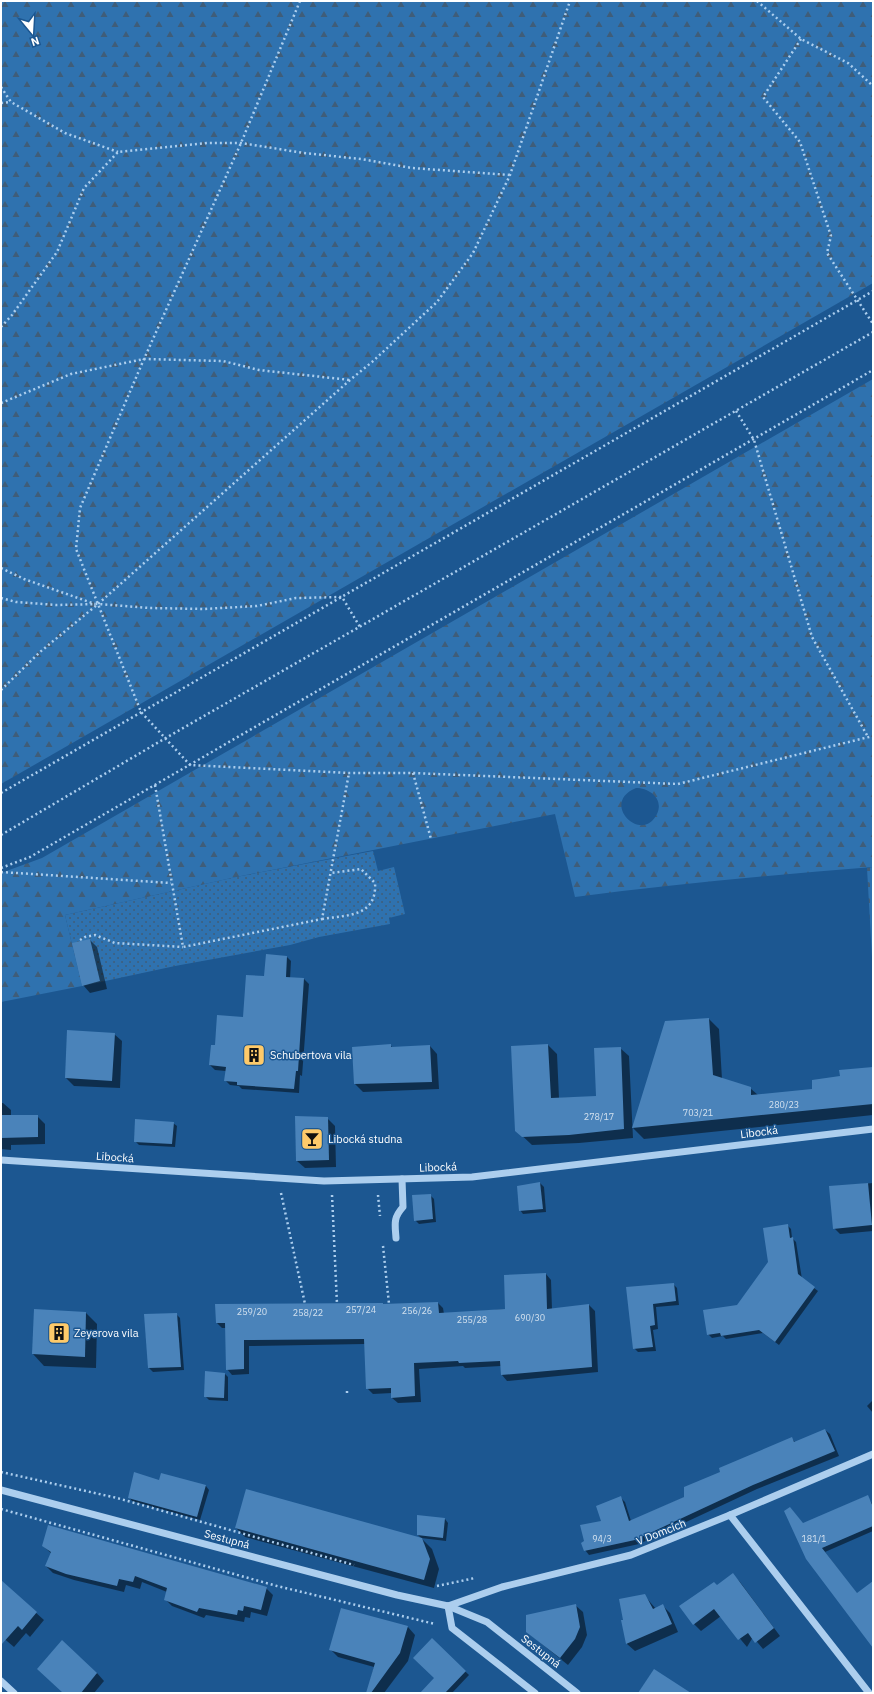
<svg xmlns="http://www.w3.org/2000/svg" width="874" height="1694" viewBox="0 0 874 1694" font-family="'IBM Plex Sans',sans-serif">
	<defs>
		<pattern id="grass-dots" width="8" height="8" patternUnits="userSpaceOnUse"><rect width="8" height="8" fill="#2f72af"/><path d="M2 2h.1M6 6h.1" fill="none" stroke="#3f5d79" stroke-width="1.8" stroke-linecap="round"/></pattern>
		<pattern id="forest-firs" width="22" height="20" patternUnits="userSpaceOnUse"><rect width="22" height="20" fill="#2f72af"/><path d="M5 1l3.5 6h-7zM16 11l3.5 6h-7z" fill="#3f5d79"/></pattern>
		<pattern id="cemetery-stones" width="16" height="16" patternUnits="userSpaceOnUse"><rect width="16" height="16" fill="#2f72af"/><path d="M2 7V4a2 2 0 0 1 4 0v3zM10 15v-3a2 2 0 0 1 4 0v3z" fill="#3f5d79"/></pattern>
	</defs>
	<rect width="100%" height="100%" fill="#1c5791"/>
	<polygon fill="url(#grass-dots)" points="373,851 378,871 394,867 405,914 389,918 390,924 319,937 290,945 175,966 82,986 65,915 236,877"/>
	<g fill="url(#forest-firs)" fill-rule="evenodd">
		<polygon points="1,1 873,1 873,283 1,784"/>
		<path d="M 873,379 L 873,867 C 774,875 674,884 575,897 L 555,814 L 236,877 L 65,915 L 82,986 L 1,1002 L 1,873 L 42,858 ZM 636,788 C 650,788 664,799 657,814 C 642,845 599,803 636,788 Z"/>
	</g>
	<polygon fill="url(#cemetery-stones)" points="873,867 873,975 867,868"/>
	<g fill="#0007">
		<polygon points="90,940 97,947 107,989 90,993 83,985"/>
		<polygon points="287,957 291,961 290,979 304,979 309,984 302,1076 300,1075 299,1093 242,1089 239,1086 230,1085 225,1080 226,1071 215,1070 210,1065 216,1047 244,1018 265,977"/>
		<polygon points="709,1019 719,1029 722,1079 750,1088 758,1095 813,1090 841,1077 873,1068 873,1115 644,1139 633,1128 666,1022"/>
		<polygon points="114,1034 122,1041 120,1088 74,1086 66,1078"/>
		<polygon points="390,1045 393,1048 430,1046 437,1054 439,1089 363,1092 355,1084 353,1048"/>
		<polygon points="548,1045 557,1054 559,1098 597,1097 620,1048 629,1056 633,1138 579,1143 532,1145 516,1130"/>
		<polygon points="1,1103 3,1103 11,1110 11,1116 37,1116 45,1124 45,1144 11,1145 11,1150 1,1149"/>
		<polygon points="327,1118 335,1126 336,1167 305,1168 297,1161"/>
		<polygon points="173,1123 177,1126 175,1147 139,1145 135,1141"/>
		<polygon points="540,1183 544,1187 546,1212 523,1214 520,1210"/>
		<polygon points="873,1183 873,1231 840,1234 834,1228 830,1187"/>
		<polygon points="430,1195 434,1199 436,1222 419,1224 415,1220"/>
		<polygon points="787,1225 791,1229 792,1238 796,1242 802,1279 818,1291 779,1345 763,1333 726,1339 723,1336 712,1338 708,1334 737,1306 769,1262"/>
		<polygon points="546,1274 551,1280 552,1309 589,1305 595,1311 598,1372 507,1381 502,1375 501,1366 465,1368 463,1366 419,1369 421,1402 398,1403 392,1398 392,1393 373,1394 367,1388 365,1344 249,1346 249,1374 232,1375 227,1369 226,1328 222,1328 217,1323 383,1304 384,1305 438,1303 443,1308 444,1314 506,1309"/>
		<polygon points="673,1284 677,1288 679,1305 656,1307 658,1329 653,1330 656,1351 638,1352 634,1348 627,1288"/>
		<polygon points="35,1310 86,1313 97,1324 96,1368 44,1366 33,1354"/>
		<polygon points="176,1314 180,1318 184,1370 153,1372 149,1368"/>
		<polygon points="225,1374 228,1377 228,1401 209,1400 205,1396"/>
		<polygon points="873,1400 873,1413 867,1406"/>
		<polygon points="825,1430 830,1434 839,1456 757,1489 639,1544 589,1555 585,1550 602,1522 620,1497 625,1502 631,1521 685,1497 722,1472 791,1438 796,1443"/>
		<polygon points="162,1474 206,1486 209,1490 200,1520 132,1501 129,1497 160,1481"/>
		<polygon points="867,1496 873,1505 873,1531 825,1552 857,1594 873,1586 873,1646 790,1508 803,1524"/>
		<polygon points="445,1519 448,1523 446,1541 421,1538 418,1535"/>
		<polygon points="236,1528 422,1539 432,1549 439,1569 434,1588 245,1537"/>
		<polygon points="43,1546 266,1588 273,1595 267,1616 251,1612 250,1618 245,1617 244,1622 206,1615 204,1618 172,1606 165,1599 167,1592 142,1582 140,1589 126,1585 124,1592 74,1580 53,1573 46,1566 52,1554"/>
		<polygon points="733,1575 740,1582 780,1636 763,1649 753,1637 747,1647 721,1616 701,1631 694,1624"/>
		<polygon points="6,1586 44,1620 30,1637 26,1633 14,1647 1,1636 1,1592"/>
		<polygon points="644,1595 656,1609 663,1606 670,1613 678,1632 635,1651 627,1644 622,1621"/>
		<polygon points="575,1605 583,1612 587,1635 582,1647 568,1665 527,1632"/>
		<polygon points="408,1627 415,1635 408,1661 384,1693 367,1693 374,1667 338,1657 330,1649"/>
		<polygon points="432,1640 469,1675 452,1693 438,1693"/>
		<polygon points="97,1673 104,1681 94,1693 64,1693"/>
	</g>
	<g fill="#4a83ba">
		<polygon points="90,939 100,981 82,986 72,943"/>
		<polygon points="266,954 287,956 286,977 304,978 298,1071 296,1071 294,1089 237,1085 237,1082 224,1081 226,1067 209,1065 211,1045 215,1045 217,1015 243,1017 246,975 264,976"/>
		<polygon points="709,1018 713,1075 751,1087 751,1095 812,1089 812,1080 840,1076 839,1070 873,1067 873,1104 632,1128 665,1021"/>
		<polygon points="67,1030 115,1033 112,1081 65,1078"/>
		<polygon points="391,1044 391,1047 430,1045 432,1082 354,1084 352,1047"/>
		<polygon points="548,1044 551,1098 596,1096 594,1048 621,1047 624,1129 569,1135 522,1137 515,1131 511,1046"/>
		<polygon points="1,1115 38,1115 38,1137 1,1138"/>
		<polygon points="295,1116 328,1117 329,1160 296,1161"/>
		<polygon points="135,1119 174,1122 172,1144 134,1142"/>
		<polygon points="540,1182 543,1209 519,1211 517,1186"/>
		<polygon points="868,1183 872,1225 833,1229 829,1186"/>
		<polygon points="431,1194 433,1219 414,1221 412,1195"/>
		<polygon points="788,1224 790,1238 793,1237 798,1274 815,1287 775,1342 759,1330 721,1336 720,1333 707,1335 703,1310 737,1305 768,1262 763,1228"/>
		<polygon points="546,1273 547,1309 589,1304 592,1367 501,1375 500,1361 459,1363 458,1361 414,1363 415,1396 391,1398 391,1388 366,1389 364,1339 244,1340 244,1369 226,1370 225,1323 216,1323 215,1304 383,1303 383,1304 438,1302 439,1313 505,1309 504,1275"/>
		<polygon points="674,1283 676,1301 653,1304 655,1325 650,1326 653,1347 633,1349 626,1287"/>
		<polygon points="34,1309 86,1312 85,1357 32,1354"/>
		<polygon points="177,1313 181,1367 148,1368 144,1314"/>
		<polygon points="205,1371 225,1373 224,1398 204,1397"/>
		<polygon points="825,1429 835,1451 753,1485 635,1540 584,1551 581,1543 584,1541 580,1525 601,1521 596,1506 621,1496 629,1521 684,1497 684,1487 720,1472 719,1468 792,1437 794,1442"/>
		<polygon points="134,1472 159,1480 161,1473 206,1485 197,1517 128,1498"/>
		<polygon points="246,1489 422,1538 430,1559 424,1580 235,1528"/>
		<polygon points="868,1495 873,1507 873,1526 822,1548 857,1593 873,1581 873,1648 806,1559 784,1511 790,1507 803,1523"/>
		<polygon points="417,1515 445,1518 443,1538 417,1535"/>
		<polygon points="48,1525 267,1587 261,1610 244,1606 243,1611 238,1610 237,1615 199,1608 197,1612 164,1600 167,1588 135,1576 133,1582 119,1579 117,1586 66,1574 45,1566 51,1552 42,1546"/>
		<polygon points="733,1573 774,1628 755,1643 748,1633 738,1640 714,1609 693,1625 679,1606 714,1582 717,1585"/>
		<polygon points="1,1580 37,1612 22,1630 18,1626 1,1645"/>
		<polygon points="645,1594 653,1609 663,1604 672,1624 626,1644 621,1620 623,1620 619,1599"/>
		<polygon points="576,1604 580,1627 575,1639 560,1658 526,1632 526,1615"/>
		<polygon points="341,1608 408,1626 400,1653 371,1693 366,1693 375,1663 329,1650"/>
		<polygon points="432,1638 466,1671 445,1693 420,1693 434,1678 413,1658"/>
		<polygon points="62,1640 97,1673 81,1693 63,1693 37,1669"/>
		<polygon points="654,1669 691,1693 638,1693"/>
	</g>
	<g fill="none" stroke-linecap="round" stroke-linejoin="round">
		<g stroke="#acceee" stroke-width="2.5" stroke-dasharray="2 3" stroke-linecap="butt">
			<polyline points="300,1 241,143 144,359 80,508 76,549 141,712 190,765 349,773 413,773 678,784 873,736"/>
			<polyline points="757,1 801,39 848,63 873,86"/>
			<polyline points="801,39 763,97 800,142 831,236 827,253 873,324"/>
			<polyline points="1,87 11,102 65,133 118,152"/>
			<polyline points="1,103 11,102"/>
			<polyline points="1,327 12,315 57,252 84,188 118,152 207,143 241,143 304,153 361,159 412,168 510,175"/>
			<polyline points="1,403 71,374 144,359 223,361 259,370 350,380"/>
			<polyline points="736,411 754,440 812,637 868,737"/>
			<polyline points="1,568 24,579 95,604"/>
			<polyline points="1,598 16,602 57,605 98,604 150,608 204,609 257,606 296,598 342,597 360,627"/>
			<polyline points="1,690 40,652 98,604 350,380 372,362 437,302 473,253 510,175 570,1"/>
			<polyline points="413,773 431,839"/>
			<polyline points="155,785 183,947 322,919 349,773"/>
			<polyline points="1,793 873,291"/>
			<polyline points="1,835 164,739 873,332"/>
			<polyline points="1,868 30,857 873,370"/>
			<polyline points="1,872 171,883"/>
			<path d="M 322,919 C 347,915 377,917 375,883 L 361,869 L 331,873"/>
			<polyline points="80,940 85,937 95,935 115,943 183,947"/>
			<polyline points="281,1193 305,1304"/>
			<polyline points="332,1195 337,1304"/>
			<polyline points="378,1195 380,1216"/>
			<polyline points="383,1246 389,1304"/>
			<polyline points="347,1391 347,1393"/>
			<polyline points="1,1472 117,1498 354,1565"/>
			<polyline points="1,1509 277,1586 435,1624"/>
			<polyline points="437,1586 475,1578"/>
		</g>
		<g stroke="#acceee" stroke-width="7">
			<polyline points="1,1160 324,1181 472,1177 873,1129"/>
			<path d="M 396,1238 C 395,1224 393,1218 403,1207 L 402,1179"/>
			<polyline points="1,1490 397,1595 448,1606 487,1622 577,1693"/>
			<polyline points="730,1515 869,1693"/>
			<polyline points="448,1606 502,1587 631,1555 730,1515 873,1454"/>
			<polyline points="448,1606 452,1628 535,1693"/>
			<polyline points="1,1681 14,1693"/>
		</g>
	</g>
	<defs>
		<g id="building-square" transform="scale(1.15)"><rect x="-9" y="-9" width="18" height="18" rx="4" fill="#feca6a" stroke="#1c5791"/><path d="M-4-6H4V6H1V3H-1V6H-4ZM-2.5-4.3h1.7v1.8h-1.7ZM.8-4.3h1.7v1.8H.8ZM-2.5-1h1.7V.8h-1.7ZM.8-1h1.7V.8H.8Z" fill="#111"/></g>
		<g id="bar-square" transform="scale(1.15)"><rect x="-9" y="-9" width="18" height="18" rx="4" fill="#feca6a" stroke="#1c5791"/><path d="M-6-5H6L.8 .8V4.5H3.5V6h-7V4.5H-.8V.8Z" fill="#111"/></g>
	</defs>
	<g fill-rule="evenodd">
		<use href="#building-square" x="254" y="1055"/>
		<use href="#bar-square" x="312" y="1139"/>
		<use href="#building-square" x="59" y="1333"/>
	</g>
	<g text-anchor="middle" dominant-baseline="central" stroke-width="3" stroke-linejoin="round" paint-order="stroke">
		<g font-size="9" fill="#d2e0ee">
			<text x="784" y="1104">280/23</text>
			<text x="698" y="1112">703/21</text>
			<text x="599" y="1116">278/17</text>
			<text x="361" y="1309">257/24</text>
			<text x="417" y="1310">256/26</text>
			<text x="252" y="1311">259/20</text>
			<text x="308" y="1312">258/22</text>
			<text x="530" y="1317">690/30</text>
			<text x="472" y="1319">255/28</text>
			<text x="602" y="1538">94/3</text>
			<text x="814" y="1538">181/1</text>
		</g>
		<g font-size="11" fill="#fff" stroke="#1c5791" text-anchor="start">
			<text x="270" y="1055">Schubertova vila</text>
			<text x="328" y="1139">Libocká studna</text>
			<text x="74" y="1333">Zeyerova vila</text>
		</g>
		<g font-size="11" fill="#fff" stroke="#1c5791">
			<text transform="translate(759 1132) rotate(-7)">Libocká</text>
			<text transform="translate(115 1157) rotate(4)">Libocká</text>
			<text transform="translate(438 1167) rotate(-2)">Libocká</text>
			<text transform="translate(661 1532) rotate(-22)">V Domcích</text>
			<text transform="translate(227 1539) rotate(15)">Sestupná</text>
			<text transform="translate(541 1651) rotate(38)">Sestupná</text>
		</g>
	</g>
	<rect width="874" height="1694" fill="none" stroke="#ffffff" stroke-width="4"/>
	<g transform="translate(32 32) rotate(162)" stroke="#1c5791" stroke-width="3" paint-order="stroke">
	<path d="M0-3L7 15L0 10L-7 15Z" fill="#ffffff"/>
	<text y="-6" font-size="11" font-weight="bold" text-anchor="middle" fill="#ffffff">N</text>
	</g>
</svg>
